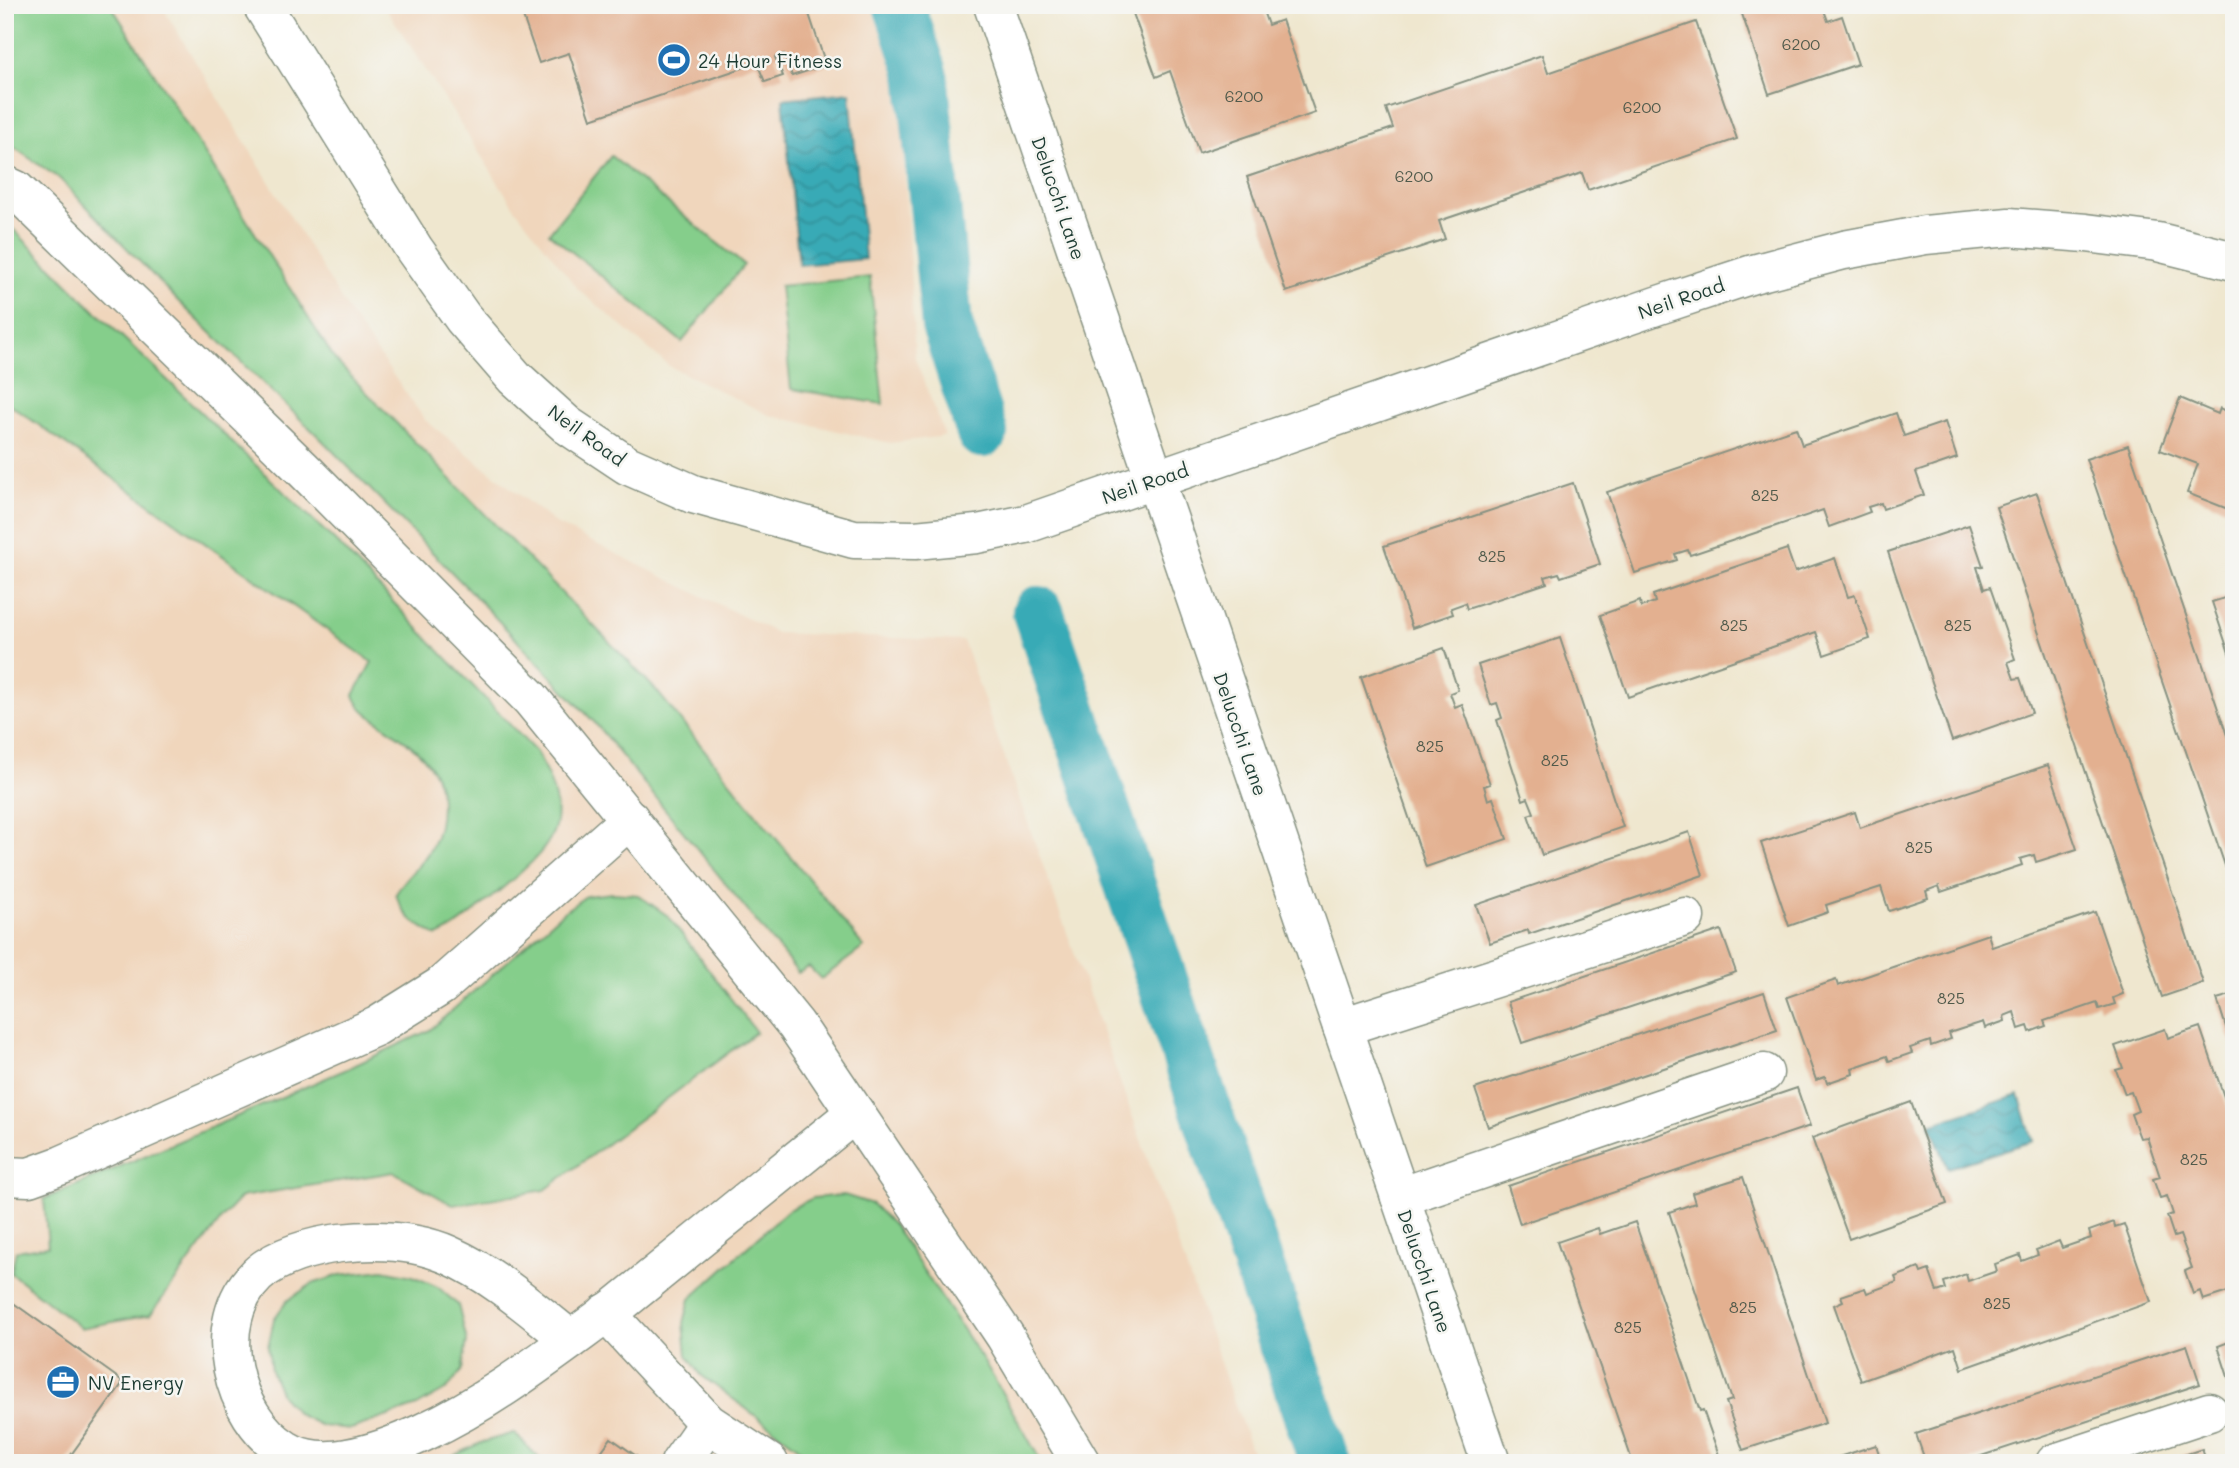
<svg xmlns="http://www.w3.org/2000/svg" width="2239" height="1468" viewBox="0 0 2239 1468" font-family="Mali,sans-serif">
	<defs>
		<pattern id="water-waves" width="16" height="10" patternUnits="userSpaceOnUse" patternTransform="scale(1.75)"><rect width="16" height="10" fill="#39aab6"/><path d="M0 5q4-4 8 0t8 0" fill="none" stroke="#2f8c95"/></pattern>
	</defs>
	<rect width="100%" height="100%" fill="#f6f6f2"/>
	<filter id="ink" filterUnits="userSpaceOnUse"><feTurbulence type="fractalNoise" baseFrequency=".0143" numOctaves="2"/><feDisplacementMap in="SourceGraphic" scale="14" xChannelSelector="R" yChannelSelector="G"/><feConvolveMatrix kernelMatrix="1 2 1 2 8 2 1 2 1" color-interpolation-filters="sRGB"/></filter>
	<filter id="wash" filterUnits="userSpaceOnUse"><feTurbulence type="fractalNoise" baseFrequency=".00686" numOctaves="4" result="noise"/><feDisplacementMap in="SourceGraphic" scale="28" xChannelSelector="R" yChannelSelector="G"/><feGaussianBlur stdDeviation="1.57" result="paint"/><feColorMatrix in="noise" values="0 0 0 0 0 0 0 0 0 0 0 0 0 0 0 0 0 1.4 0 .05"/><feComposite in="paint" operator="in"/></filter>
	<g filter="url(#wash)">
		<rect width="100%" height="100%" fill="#efe7cf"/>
		<g fill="#f0d6bc">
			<polygon points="5,5 161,5 352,317 425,420 556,524 777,633 963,641 1256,1463 5,1463"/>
			<polygon points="384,5 871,5 900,88 915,358 945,436 890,443 769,415 669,366 578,289 514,207"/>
		</g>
		<g fill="#85ce8b" stroke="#528660" stroke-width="2">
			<polygon points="5,5 113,5 114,10 335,360 656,690 864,947 821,979 809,967 798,973 595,723 475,596 319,437 177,300 60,179 6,142"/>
			<polygon points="611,156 744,265 682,342 549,233"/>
			<path d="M 5,224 L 10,226 L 86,302 L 335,541 L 536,752 C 576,825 555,844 498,892 C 478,908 461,926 437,936 C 416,924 403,918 396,894 C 405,876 424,864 432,846 C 439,832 441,819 441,804 C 441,764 413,746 383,725 C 371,716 359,710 354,695 L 372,662 L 5,401 Z"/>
			<polygon points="870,277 883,404 791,389 780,286"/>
			<polygon points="613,893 638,895 668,916 756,1032 545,1190 453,1205 394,1172 241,1197 225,1214 150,1315 81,1328 11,1273 16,1251 48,1246 44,1199 347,1069 430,1030 562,913 586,896"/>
			<polygon points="844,1195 872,1204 894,1226 988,1368 1042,1463 819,1463 701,1375 687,1355 684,1323 690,1299 788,1210 813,1198"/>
			<polygon points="383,1270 413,1276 438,1287 458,1305 467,1341 462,1370 447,1389 417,1406 351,1429 322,1426 299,1415 281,1395 271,1371 268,1347 274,1319 287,1301 312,1284 340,1275"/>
			<polygon points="514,1433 544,1463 438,1463 483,1442"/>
		</g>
		<g fill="url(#water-waves)" stroke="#2c7475" stroke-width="2">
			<polygon points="850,92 865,259 799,265 783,99"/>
			<polygon points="2019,1095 2033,1141 1948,1168 1930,1124"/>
		</g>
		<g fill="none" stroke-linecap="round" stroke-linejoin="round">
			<g stroke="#39aab6" stroke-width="52">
				<polyline points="899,5 922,73 947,325 982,432"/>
				<polyline points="1038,612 1325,1463"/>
			</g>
		</g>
		<g id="blocks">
			<g fill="#e3b090">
				<polygon points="519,5 806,5 826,65 792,76 784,54 775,57 783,76 765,82 757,63 591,119 569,53 539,63"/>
				<polygon points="1130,5 1261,5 1268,25 1282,20 1315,113 1199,153 1170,71 1156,77"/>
				<polygon points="1739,5 1822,5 1828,21 1842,16 1858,64 1769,94"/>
				<polygon points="1696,22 1737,139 1588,190 1582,173 1439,221 1445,239 1286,292 1247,177 1393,128 1386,108 1542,55 1548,73"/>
				<polygon points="2180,398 2218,414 2220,408 2234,414 2233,511 2187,493 2198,464 2160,450"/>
				<polygon points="1896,413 1904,436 1945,422 1957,458 1916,472 1924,495 1883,509 1881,503 1868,507 1870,512 1829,527 1823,510 1690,555 1688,550 1675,554 1677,560 1635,573 1607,492 1796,428 1802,445"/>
				<polygon points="2128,445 2234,756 2234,892 2086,459"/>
				<polygon points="1573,483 1600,564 1561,577 1559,573 1545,577 1547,583 1467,609 1465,603 1451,608 1453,614 1412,628 1384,546"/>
				<polygon points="2037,493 2203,983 2162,997 1996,507"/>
				<polygon points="1969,525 1983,566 1977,567 1984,589 1990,587 2015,659 2008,662 2014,679 2020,678 2032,713 1952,741 1888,552"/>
				<polygon points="1787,549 1795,572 1835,558 1848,597 1855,595 1870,639 1824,655 1816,632 1628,697 1600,615 1640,601 1641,607 1655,602 1653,595"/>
				<polygon points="2234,595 2234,665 2233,665 2212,602"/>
				<polygon points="1560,638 1623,827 1542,855 1528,815 1534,813 1528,798 1523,800 1497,720 1502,718 1497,703 1491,705 1478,665"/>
				<polygon points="1444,648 1458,690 1450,693 1455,707 1462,704 1490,784 1484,786 1488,800 1493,798 1507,839 1426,867 1361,677"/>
				<polygon points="2048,765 2077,849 2036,862 2034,855 2020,859 2022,865 1941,892 1939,886 1926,891 1928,898 1889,911 1881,887 1826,905 1828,912 1789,926 1761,843 1855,812 1860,828"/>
				<polygon points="1689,832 1703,875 1529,934 1528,930 1490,943 1476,905"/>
				<polygon points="2095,912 2123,994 2113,998 2115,1004 2099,1009 2097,1003 2044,1021 2046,1026 2030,1032 2028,1026 2019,1029 2014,1012 2004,1016 2005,1021 1985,1028 1983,1022 1949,1033 1951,1039 1931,1046 1930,1041 1910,1048 1912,1053 1889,1061 1887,1056 1852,1068 1853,1074 1827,1083 1825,1077 1816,1080 1787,997 1836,980 1838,986 1988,934 1992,947"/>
				<polygon points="1721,930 1736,972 1522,1043 1508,1002"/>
				<polygon points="1764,992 1777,1030 1488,1127 1475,1089"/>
				<polygon points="2234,994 2234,1049 2233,1049 2217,999"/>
				<polygon points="2200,1027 2233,1123 2228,1125 2234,1140 2234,1290 2203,1300 2200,1291 2193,1294 2185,1271 2192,1268 2180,1235 2174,1237 2167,1216 2173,1214 2167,1196 2160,1198 2153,1179 2160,1177 2147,1137 2140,1138 2131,1114 2138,1111 2131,1092 2125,1094 2116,1070 2123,1068 2115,1046 2165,1029 2168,1038"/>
				<polygon points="1797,1088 1810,1126 1520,1224 1508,1186"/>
				<polygon points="1911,1102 1947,1204 1849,1239 1812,1138"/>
				<polygon points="1743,1177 1825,1423 1743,1450 1726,1402 1732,1400 1669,1212 1695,1203 1692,1193"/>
				<polygon points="1635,1222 1700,1411 1703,1410 1720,1458 1708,1463 1633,1463 1557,1242 1598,1228 1600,1234"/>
				<polygon points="2114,1222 2115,1227 2124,1224 2151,1302 1962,1369 1955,1347 1861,1381 1834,1305 1843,1301 1841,1296 1865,1288 1867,1293 1897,1282 1895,1277 1919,1268 1921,1273 1929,1270 1937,1292 1946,1289 1944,1282 1966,1274 1968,1281 1997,1271 1995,1264 2020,1255 2022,1261 2038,1255 2036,1250 2059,1241 2062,1248 2091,1238 2089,1231"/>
				<polygon points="5,1297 121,1380 122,1384 65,1463 5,1463"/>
				<polygon points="2234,1340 2234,1392 2233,1392 2218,1346"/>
				<polygon points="2187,1345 2200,1384 1960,1463 1926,1463 1916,1434"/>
				<polygon points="611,1438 643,1461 641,1463 593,1463"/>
				<polygon points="1876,1445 1882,1463 1823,1463 1823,1462"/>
				<polygon points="2202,1449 2207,1463 2163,1463 2163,1462"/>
			</g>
		</g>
	</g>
	<g filter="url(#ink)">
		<use href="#blocks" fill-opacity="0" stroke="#879282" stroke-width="2"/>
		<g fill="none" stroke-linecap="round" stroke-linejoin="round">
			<g stroke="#879282" stroke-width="41">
				<g id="minor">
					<polyline points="262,5 414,249 463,318 515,378 567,425 627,465 693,494 854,539 915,540 977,534 1026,524 1659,305 1753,274 1844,250 1925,235 2009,227 2086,233 2158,242 2234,261"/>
					<polyline points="993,5 1491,1463"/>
					<polyline points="5,185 16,190 307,473 531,699 796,1025 1005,1336 1081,1463"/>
					<polyline points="1342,1027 1685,917"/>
					<polyline points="5,1176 29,1177 62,1165 377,1026 441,986 630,819"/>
					<polyline points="1400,1197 1764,1073"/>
					<polyline points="606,1313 708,1423 769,1463"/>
					<path d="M 571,1340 C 532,1309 494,1275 449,1255 C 415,1240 376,1239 340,1243 C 314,1246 277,1256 257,1275 C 208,1322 231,1417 286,1450 C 303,1461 328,1462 347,1458 C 374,1454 398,1444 422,1433 C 495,1399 552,1353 617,1306 L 855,1113"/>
					<polyline points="680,1463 708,1423"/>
					<polyline points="2055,1463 2209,1412"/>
				</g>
			</g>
			<use href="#minor" stroke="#fff" stroke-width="38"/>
		</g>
	</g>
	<defs>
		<g id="stadium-disc" transform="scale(1.75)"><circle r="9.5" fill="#1f6fb2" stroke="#f6f6f2"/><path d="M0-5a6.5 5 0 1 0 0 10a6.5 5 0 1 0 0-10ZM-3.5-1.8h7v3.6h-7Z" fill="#fff"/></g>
		<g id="office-disc" transform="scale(1.75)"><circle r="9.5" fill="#1f6fb2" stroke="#f6f6f2"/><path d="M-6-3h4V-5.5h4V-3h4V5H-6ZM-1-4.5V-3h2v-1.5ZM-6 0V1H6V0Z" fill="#fff"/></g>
	</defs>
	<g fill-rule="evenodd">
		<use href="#stadium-disc" x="674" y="60"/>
		<use href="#office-disc" x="63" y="1382"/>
	</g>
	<g text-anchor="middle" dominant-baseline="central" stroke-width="5" stroke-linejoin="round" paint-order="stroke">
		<g font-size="16" fill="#505a4b">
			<text x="1801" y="43">6200</text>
			<text x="1244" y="95">6200</text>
			<text x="1642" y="106">6200</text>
			<text x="1414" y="175">6200</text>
			<text x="1765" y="494">825</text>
			<text x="1492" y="555">825</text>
			<text x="1734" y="624">825</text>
			<text x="1958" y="624">825</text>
			<text x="1430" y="745">825</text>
			<text x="1555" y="759">825</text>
			<text x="1919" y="846">825</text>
			<text x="1951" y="997">825</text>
			<text x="2194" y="1158">825</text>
			<text x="1997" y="1302">825</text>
			<text x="1743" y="1306">825</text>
			<text x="1628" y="1326">825</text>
		</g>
		<g font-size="19" fill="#1f3d34" stroke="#f6f6f2" text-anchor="start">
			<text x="698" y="60">24 Hour Fitness</text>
			<text x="88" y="1382">NV Energy</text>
		</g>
		<g font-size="19" fill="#1f3d34" stroke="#f6f6f2">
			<text transform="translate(1059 198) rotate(71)">Delucchi Lane</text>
			<text transform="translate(1681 298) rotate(-19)">Neil Road</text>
			<text transform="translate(587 435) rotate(36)">Neil Road</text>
			<text transform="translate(1145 483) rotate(-19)">Neil Road</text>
			<text transform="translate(1241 734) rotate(71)">Delucchi Lane</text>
			<text transform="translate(1425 1271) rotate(71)">Delucchi Lane</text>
		</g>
	</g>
	<rect width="2239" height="1468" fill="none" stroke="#f6f6f2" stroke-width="28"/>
</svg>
